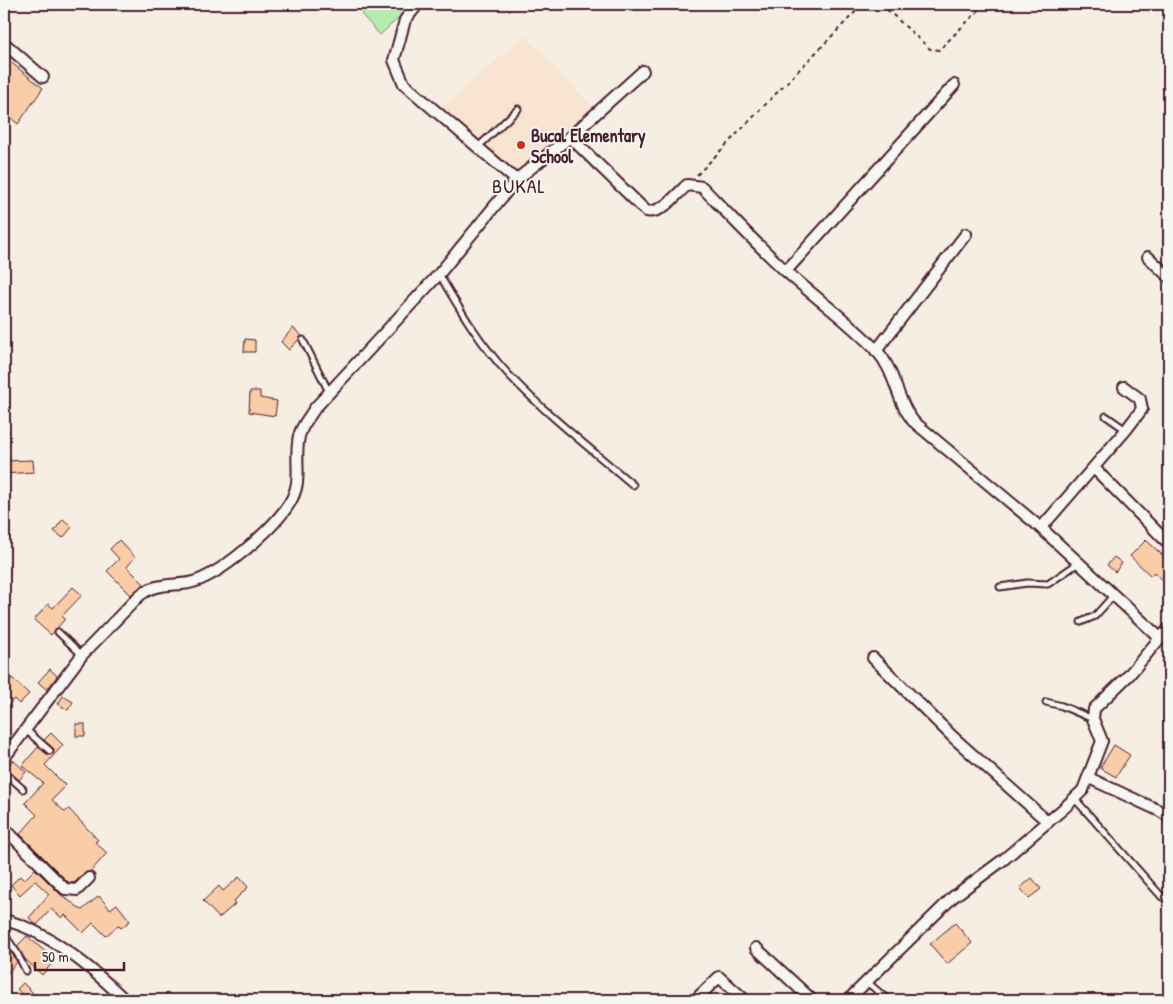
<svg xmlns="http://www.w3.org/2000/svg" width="1173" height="1004" viewBox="0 0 1173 1004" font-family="'Patrick Hand',sans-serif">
	<rect width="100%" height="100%" fill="#f7eee3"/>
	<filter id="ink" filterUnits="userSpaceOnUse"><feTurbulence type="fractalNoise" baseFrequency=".02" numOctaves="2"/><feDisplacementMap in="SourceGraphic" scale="10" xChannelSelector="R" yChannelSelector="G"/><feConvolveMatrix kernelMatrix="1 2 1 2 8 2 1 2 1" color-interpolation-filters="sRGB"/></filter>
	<g filter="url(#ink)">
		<polygon fill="#f8e4d1" points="525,35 593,108 524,181 443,107"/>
		<polygon fill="#b5ecaf" stroke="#80866d" points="372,4 414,4 380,35 361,14"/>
		<g fill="#f9cda8" stroke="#4a1f2b">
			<polygon points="8,60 43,88 18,124 4,112 4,66"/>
			<polygon points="293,328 302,336 289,350 281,342"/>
			<polygon points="245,339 255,340 255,352 244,352"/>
			<polygon points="250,391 260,391 260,398 277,401 275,416 249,412"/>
			<polygon points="33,460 34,472 4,474 4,461"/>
			<polygon points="63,519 72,527 63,538 54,531"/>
			<polygon points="119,540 135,557 127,567 144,584 131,595 107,571 119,559 110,549"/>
			<polygon points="1146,540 1169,561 1169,588 1154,572 1151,576 1130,556"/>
			<polygon points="1114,557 1122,563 1115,572 1107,565"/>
			<polygon points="73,587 82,595 62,616 65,619 51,635 34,620 48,604 53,608"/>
			<polygon points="50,669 57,676 47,690 38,682"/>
			<polygon points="12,678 29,694 19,704 14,699 4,708 4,688"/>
			<polygon points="63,696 73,702 68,710 58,704"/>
			<rect x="76" y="724" width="9" height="12"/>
			<polygon points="51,733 63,745 45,765 66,786 52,800 65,812 69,809 98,840 95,842 107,853 91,871 85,873 74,883 68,882 20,834 37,815 25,803 43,783 22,766 38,747 48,755 53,754 54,749 44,740"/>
			<polygon points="1114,745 1130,755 1116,777 1100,768"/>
			<polygon points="13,760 26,772 19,780 6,768"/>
			<polygon points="35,869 60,894 82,910 99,896 110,909 117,904 130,921 121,928 118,925 106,936 93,923 83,933 65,915 62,918 51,909 37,925 29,918 49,894 35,881 20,895 11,885 20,876 24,880"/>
			<polygon points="239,877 248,887 233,902 235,904 219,918 203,901 219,886 223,891"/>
			<polygon points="1032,878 1041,889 1029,898 1020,888"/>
			<polygon points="955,923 972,943 947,964 930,944"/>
			<polygon points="27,936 55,960 42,975 25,959 17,946"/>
			<polygon points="4,941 17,962 4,977"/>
			<polygon points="23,983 33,993 27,1000 17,989"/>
		</g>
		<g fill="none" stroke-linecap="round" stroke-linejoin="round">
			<g stroke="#4a1f2b" stroke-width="9">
				<g id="service">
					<polyline points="478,147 518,109"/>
					<path d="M 439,274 C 460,310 481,345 509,375 C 547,415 591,449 633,485"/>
					<polyline points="303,340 329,392"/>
					<polyline points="1106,416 1126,430"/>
					<polyline points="1000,587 1027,583 1048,584 1077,564"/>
					<polyline points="1081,622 1095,616 1113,596"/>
					<polyline points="58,632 82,655"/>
					<polyline points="1046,702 1062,706 1093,719"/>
					<polyline points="26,730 50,751"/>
					<polyline points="4,772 23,789"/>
					<polyline points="1075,799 1162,897 1169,898"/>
					<polyline points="4,934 17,953 26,971"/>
					<polyline points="867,982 888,1000"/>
				</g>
			</g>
			<g stroke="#4a1f2b" stroke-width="14">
				<g id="minor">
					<polyline points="418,4 405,20 394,60 404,84 516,180"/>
					<polyline points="4,43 43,77"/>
					<path d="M 570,137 L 646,211 C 661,215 677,194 687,185 L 702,187 C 730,216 758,246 788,273 C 817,299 851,323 877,351 C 896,372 896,400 913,421 L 1041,528 L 1160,638 L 1169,629"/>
					<polyline points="1148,257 1169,277"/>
					<polyline points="786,271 954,85"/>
					<polyline points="876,351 966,234"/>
					<polyline points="1094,468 1169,544"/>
					<polyline points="1041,528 1126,430 1142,409 1140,399 1124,387"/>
					<polyline points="873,658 954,738 1048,822"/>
					<path d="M 4,758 L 82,655 L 139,596 C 154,583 171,586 189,583 C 219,577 273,529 289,504 C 303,482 295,466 298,442 C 299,429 308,419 315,408 L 439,274 L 516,180 L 570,137 L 643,71"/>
					<polyline points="1089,778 1160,811 1169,817"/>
					<polyline points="4,828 65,889 77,890 89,878"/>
					<path d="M 4,920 C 47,930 94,970 125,1000"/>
					<polyline points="756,948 812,1000"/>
					<polyline points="695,1000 719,977 745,1000"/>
					<polyline points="848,1000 953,897 1003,860 1063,809 1083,790 1102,741 1093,719 1094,709 1129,675 1160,638"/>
				</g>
			</g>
			<g stroke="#4a1f2b" stroke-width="2" stroke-dasharray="4 4" stroke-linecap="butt">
				<polyline points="881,4 930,49 939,50 985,4"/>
				<polyline points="697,175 863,4"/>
			</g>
			<use href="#service" stroke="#f6f6f2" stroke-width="5"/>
			<use href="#minor" stroke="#f6f6f2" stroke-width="10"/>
		</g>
	</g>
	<circle fill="#c8321e" stroke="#f6f6f2" stroke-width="2" cx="521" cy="145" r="5"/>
	<g text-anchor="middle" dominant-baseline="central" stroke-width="4" stroke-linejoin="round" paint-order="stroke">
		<g font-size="18" font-weight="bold" fill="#4a1f2b" stroke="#f6f6f2" text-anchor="start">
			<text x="531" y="135">Bucal Elementary<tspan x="531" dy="21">School</tspan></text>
		</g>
		<g font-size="20" letter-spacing="1" fill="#4a1f2b" stroke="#f6f6f2">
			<text x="519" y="185">BUKAL</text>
		</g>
	</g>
	<rect width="1173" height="1004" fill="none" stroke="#f6f6f2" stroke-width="20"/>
	<rect x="10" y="10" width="1153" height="984" fill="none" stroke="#4a1f2b" stroke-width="2" filter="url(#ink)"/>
	<path d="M35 962v8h89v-8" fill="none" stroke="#4a1f2b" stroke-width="2.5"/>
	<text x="42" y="962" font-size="15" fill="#4a1f2b" stroke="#f6f6f2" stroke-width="4" paint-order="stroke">50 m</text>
</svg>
